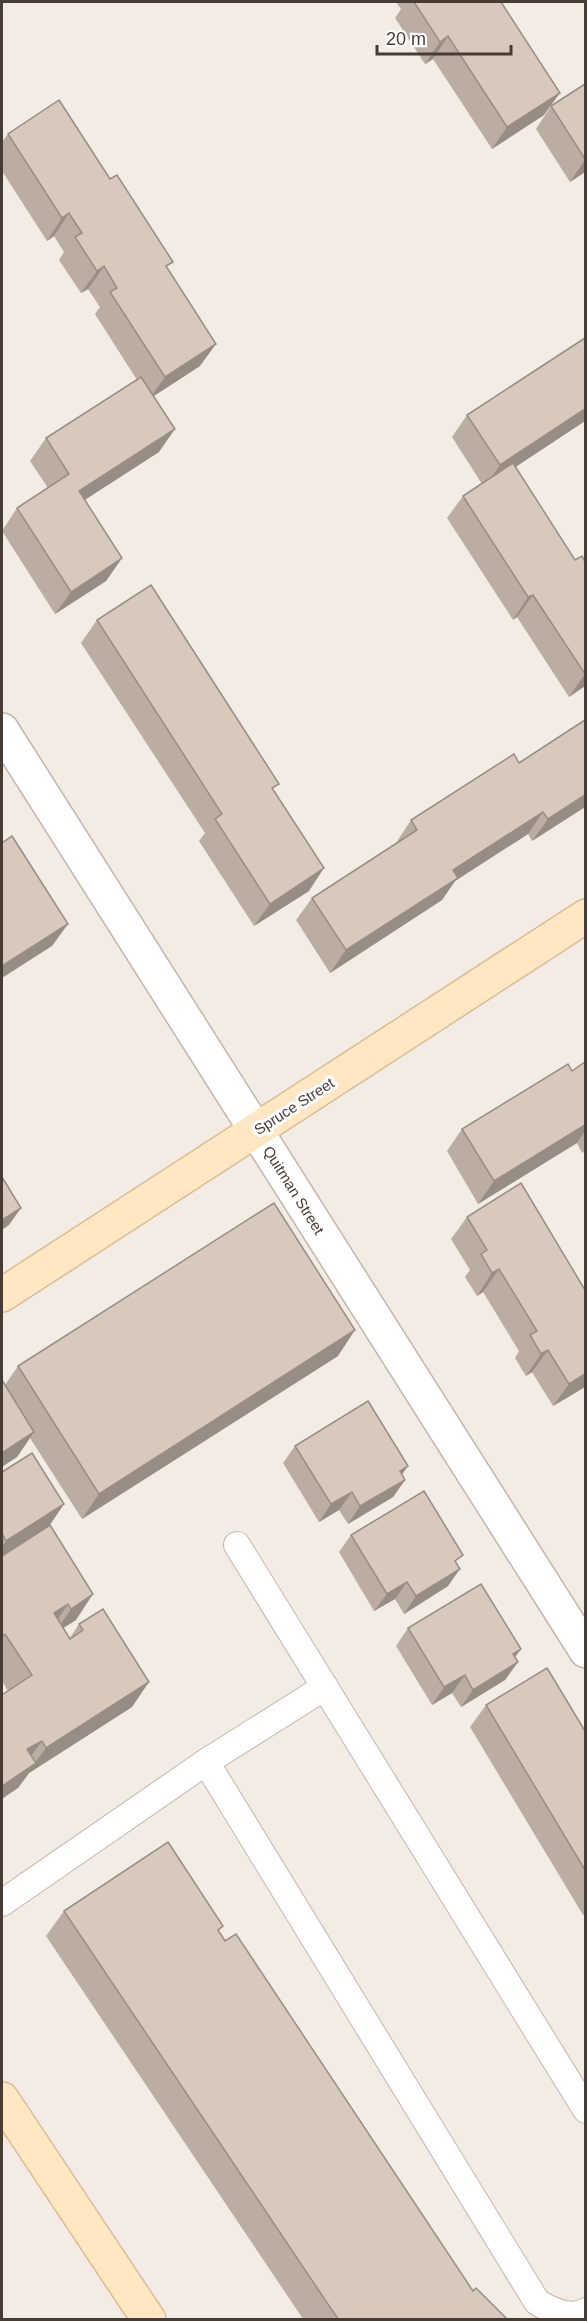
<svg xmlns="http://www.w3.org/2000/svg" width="587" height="2321" viewBox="0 0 587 2321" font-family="Helvetica,sans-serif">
	<rect width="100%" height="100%" fill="#f3ece4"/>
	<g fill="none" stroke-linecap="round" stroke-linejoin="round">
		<g stroke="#c2b6a9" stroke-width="28">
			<g id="lane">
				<polyline points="237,1545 586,2110"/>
				<polyline points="206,1762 325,1687"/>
				<path d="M 2,1903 L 206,1762 L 537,2302 C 550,2310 571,2320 586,2311"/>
			</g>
		</g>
		<g stroke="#c2b6a9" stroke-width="36">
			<polyline id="street" points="2,730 586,1651"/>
		</g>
		<g stroke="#dabc93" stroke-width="36">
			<g id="secondary">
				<polyline points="2,1295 586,916"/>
				<polyline points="2,2099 149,2320"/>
			</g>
		</g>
		<use href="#lane" stroke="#fff" stroke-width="26"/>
		<use href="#street" stroke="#fff" stroke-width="33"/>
		<use href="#secondary" stroke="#ffe7c3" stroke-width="33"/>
	</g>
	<g fill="#bbada2">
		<polygon points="396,2 501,2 544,115 492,149 433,59 425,64 395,18 401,9"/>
		<polygon points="585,84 585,172 570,182 536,129 551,106"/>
		<polygon points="8,134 168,269 200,366 154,396 159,452 84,500 122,558 106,581 55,614 2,531 17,508 48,488 30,461 46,438 137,380 95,314 100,307 88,289 81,293 59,260 64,252 54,236 47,241 2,171 2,142"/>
		<polygon points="585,338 585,421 515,467 575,560 585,686 569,697 517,617 513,620 447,518 463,496 482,484 452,437 467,415"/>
		<polygon points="97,620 274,791 309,891 254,926 199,841 205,833 81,643"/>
		<polygon points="519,763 585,807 532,841 528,834 455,881 442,900 330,973 296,920 312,898 396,843 411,820"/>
		<polygon points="585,1062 585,1151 582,1153 577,1143 478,1204 447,1151 462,1129 572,1071"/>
		<polygon points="467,1217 585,1387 553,1406 532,1372 526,1376 515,1358 519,1351 483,1292 477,1296 465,1277 470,1270 451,1239"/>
		<polygon points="338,1356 82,1519 30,1438 17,1457 5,1385 18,1366"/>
		<polygon points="295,1446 402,1474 405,1480 393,1497 348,1524 339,1510 319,1522 283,1463"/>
		<polygon points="2,1472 64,1504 49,1526 76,1620 63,1628 70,1638 79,1624 132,1707 29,1773 18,1788 8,1691 2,1681"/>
		<polygon points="351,1535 457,1564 448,1586 404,1614 395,1599 374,1611 339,1552"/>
		<polygon points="408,1628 521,1649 515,1657 518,1662 505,1680 461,1707 452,1693 432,1705 396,1646"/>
		<polygon points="486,1705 585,1731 585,1914 583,1915 470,1727"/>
		<polygon points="64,1911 219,1931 473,2291 507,2319 303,2319 46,1936"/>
	</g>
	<g fill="#988d84">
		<polygon points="448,36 433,59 425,64 440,42"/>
		<polygon points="560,93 544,115 492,149 507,127"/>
		<polygon points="585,160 585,172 570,182"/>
		<polygon points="69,213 54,236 47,241 62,218"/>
		<polygon points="104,266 88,289 81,293 97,271"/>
		<polygon points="216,344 200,366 149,399 165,377"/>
		<polygon points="585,409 585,421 484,488 500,465"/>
		<polygon points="175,429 159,452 63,514 79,491"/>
		<polygon points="122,558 106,581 55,614 71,592"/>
		<polygon points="533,595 517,617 513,620 528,597"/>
		<polygon points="585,674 585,686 569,697"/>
		<polygon points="585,795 585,807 532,841 548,819"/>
		<polygon points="543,812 528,834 455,881 442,900 330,973 346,950 453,870"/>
		<polygon points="324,868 309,891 254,926 270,904"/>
		<polygon points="68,924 52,946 2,978 2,966"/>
		<polygon points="585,1125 585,1131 577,1143 478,1204 494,1181"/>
		<polygon points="21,1208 9,1225 2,1230 2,1220"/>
		<polygon points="499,1269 483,1292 477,1296 492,1273"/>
		<polygon points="355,1330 338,1356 82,1519 99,1494"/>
		<polygon points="548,1350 532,1372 526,1376 541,1354"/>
		<polygon points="585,1374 585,1387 553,1406 569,1384"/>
		<polygon points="34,1432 17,1457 2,1467 2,1453"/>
		<polygon points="408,1466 396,1483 400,1471"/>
		<polygon points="405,1480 393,1497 348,1524 360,1506"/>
		<polygon points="352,1492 339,1510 319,1522 331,1504"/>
		<polygon points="64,1504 47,1529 2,1558 2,1547 6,1541"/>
		<polygon points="460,1569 448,1586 404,1614 416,1596"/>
		<polygon points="407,1582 395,1599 374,1611 387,1594"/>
		<polygon points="93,1594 76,1620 54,1634 71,1609"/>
		<polygon points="68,1604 51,1629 54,1613"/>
		<polygon points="521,1649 508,1666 513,1654"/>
		<polygon points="518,1662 505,1680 461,1707 473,1690"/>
		<polygon points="465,1675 452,1693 432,1705 444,1687"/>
		<polygon points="149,1682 132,1707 29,1773 18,1788 2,1799 2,1786 35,1763 46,1748"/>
		<polygon points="42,1741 24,1766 27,1749"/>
	</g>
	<g fill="#d9c9bc" stroke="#988d84" stroke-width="1.5">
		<polygon points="414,2 501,2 560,93 507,127 448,36 440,42"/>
		<polygon points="585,84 585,159 551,106"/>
		<polygon points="59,100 110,179 117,175 173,262 166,266 216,344 165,377 110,292 117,288 104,266 97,271 75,237 82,233 69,213 62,218 8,134"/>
		<polygon points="585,338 585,409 500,465 467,415"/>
		<polygon points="141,377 175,429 79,491 122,558 71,592 17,508 69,474 46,438"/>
		<polygon points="513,463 575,560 582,556 585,562 585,674 533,595 528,597 463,496"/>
		<polygon points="151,585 279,784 272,788 324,868 270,904 215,819 222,814 97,620"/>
		<polygon points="585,720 585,795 548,819 543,812 453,870 458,878 346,950 312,898 417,830 411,820 514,754 519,763"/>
		<polygon points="12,836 68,924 2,966 2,843"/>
		<polygon points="585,1062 585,1125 494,1181 462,1129 568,1064 572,1071"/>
		<polygon points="2,1177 21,1208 2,1220"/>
		<polygon points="521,1183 585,1290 585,1374 569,1384 548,1350 541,1354 530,1335 537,1331 499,1269 492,1273 481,1254 487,1250 467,1217"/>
		<polygon points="274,1203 355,1330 99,1494 18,1366"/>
		<polygon points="2,1380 34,1432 2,1453"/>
		<polygon points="368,1401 408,1466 400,1471 405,1480 360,1506 352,1492 331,1504 295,1446"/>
		<polygon points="32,1453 64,1504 6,1541 2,1533 2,1472"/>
		<polygon points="424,1491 463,1555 455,1561 460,1569 416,1596 407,1582 387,1594 351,1535"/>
		<polygon points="50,1525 93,1594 71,1609 68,1604 54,1613 70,1639 83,1630 79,1624 103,1609 149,1682 46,1748 42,1741 27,1749 36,1763 2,1786 2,1695 32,1675 5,1634 2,1636 2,1556"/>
		<polygon points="481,1584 521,1649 513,1654 518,1662 473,1690 465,1675 444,1687 408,1628"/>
		<polygon points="547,1668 585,1731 585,1870 486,1705"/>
		<polygon points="168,1842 223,1926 218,1930 225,1941 236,1934 473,2291 476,2288 507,2319 338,2319 64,1911"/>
	</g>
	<g text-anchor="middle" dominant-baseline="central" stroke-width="6" stroke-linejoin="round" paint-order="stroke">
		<g font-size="15" fill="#463c34" stroke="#fff">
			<text transform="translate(294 1106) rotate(-33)">Spruce Street</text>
			<text transform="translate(294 1190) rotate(58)">Quitman Street</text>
		</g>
	</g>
	<rect width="587" height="2321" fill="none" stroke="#463c34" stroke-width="6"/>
	<path d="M377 45v9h134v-9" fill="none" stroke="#463c34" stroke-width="3"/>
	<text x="386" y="45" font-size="18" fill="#463c34" stroke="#ffffff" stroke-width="4.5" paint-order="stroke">20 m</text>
</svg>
